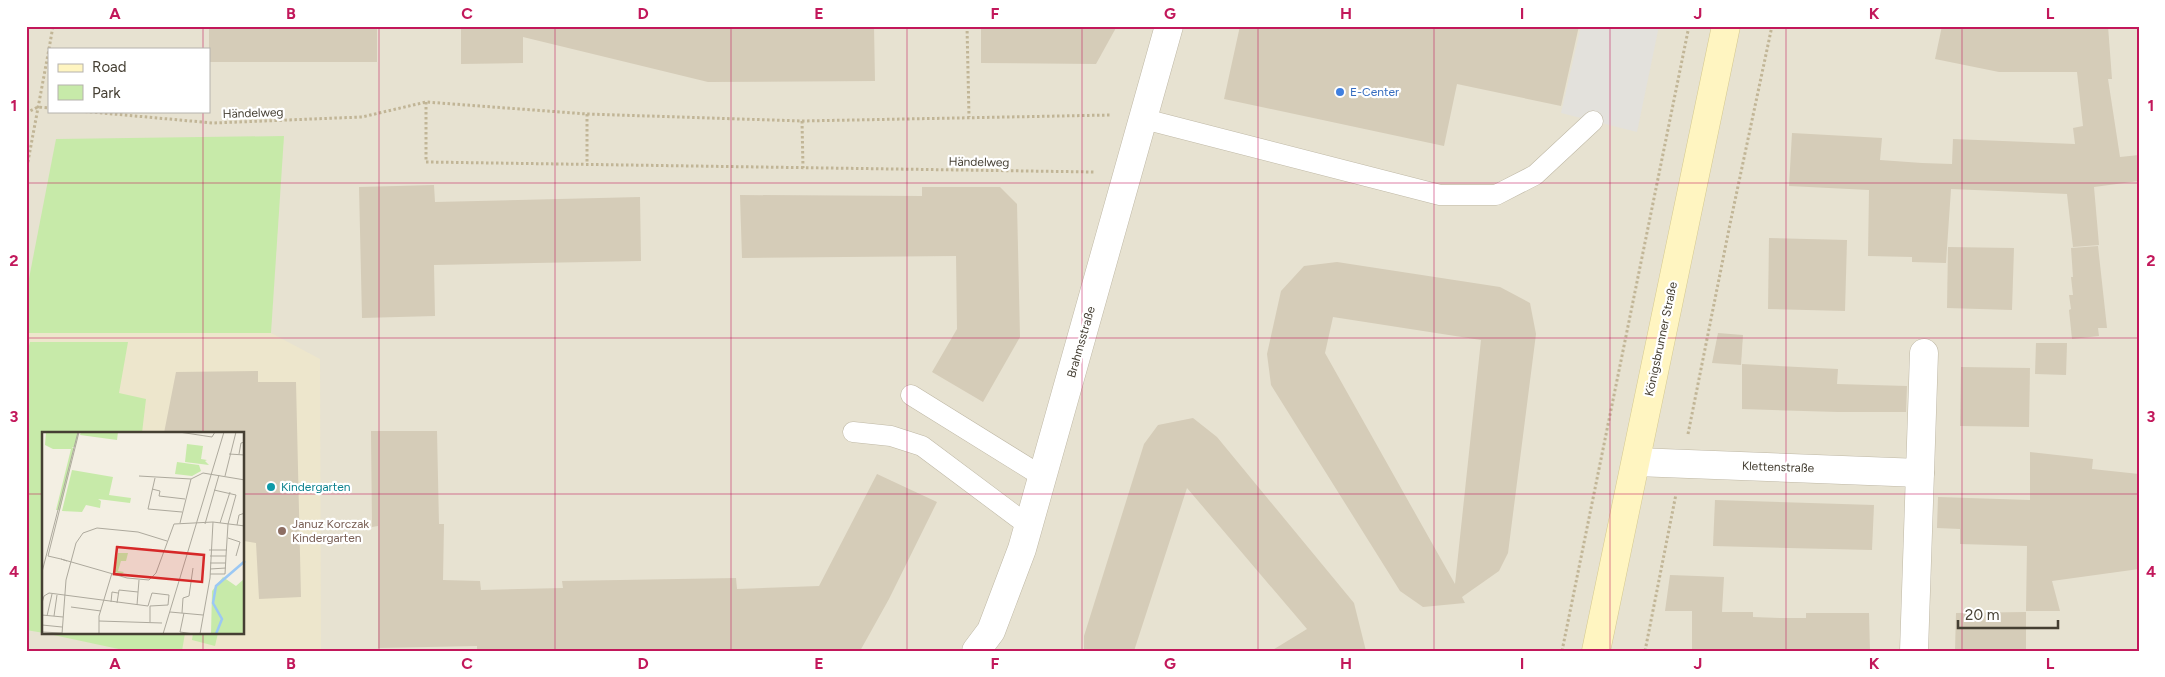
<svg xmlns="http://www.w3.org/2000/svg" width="2165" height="677" viewBox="0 0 2165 677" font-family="Figtree,sans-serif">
	<rect width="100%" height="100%" fill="#f3efe3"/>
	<path fill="#e7e2d1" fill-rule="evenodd" d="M 26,26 L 2139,26 L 2139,651 L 26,651 ZM 49,49 L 209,49 L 209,111 L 49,111 ZM 44,433 L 244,433 L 244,633 L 44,633 Z"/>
	<polygon fill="#ede6cc" points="26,333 271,333 320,359 321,651 129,651 47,633 244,633 244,433 44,433 26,629"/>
	<g fill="#c7eaa9">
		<polygon points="284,136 271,333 26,333 26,294 56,139"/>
		<polygon points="30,342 128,342 119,393 146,399 142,433 44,433 44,633 26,630 26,358"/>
		<polygon points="44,633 185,633 182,651 128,651"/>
		<polygon points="193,633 218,633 215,646 192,640"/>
	</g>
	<polygon fill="#e3e1dc" points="1581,26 1659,26 1637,132 1561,113"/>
	<g fill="#d5ccb8" fill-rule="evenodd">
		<rect x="209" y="26" width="168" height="36"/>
		<polygon points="461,26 874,26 875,81 708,82 523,37 523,63 461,64"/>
		<polygon points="981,26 1117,26 1096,64 981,63"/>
		<polygon points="1240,26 1579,26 1561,106 1457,84 1444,146 1224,99"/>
		<polygon points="1942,26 2108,26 2112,79 2108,79 2120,157 2139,155 2139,181 2094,187 2099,245 2073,247 2067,194 1951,189 1946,263 1912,262 1912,257 1868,256 1869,190 1789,186 1792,133 1882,138 1880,160 1922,163 1952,164 1953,139 2075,144 2073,128 2083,126 2077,72 1999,72 1935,59"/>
		<polygon points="434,185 435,202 640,197 641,261 434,265 435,316 362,318 359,187"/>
		<polygon points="922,187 1000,187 1017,204 1020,337 983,402 932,372 957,329 956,256 742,258 740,195 922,196"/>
		<polygon points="1769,238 1847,240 1845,311 1768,309"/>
		<polygon points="2098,246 2107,328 2098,328 2099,336 2072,339 2069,310 2071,309 2069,295 2073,295 2071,277 2073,277 2071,248"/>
		<polygon points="1948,247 2014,248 2012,310 1947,308"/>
		<path d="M 1337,262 L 1500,287 L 1530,303 L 1536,334 L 1508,553 L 1499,571 L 1462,597 L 1465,603 L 1423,607 L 1400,591 L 1271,385 L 1267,354 L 1281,291 L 1304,266 ZM 1333,317 L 1481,340 L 1455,584 L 1325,353 Z"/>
		<polygon points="1718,333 1743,335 1741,365 1712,363"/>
		<polygon points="2036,343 2067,343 2066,375 2035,374"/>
		<polygon points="1742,364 1838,369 1837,384 1907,386 1906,412 1838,412 1742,409"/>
		<polygon points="1961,367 2030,368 2029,427 1960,426"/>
		<polygon points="258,371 258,382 296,382 301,597 259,599 256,543 244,541 244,433 164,433 176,372"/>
		<polygon points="1193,418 1217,437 1354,603 1366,651 1271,651 1307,629 1187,488 1134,651 1084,651 1084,636 1144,444 1158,425"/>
		<polygon points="371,431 437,431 439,524 444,524 443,580 480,581 481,590 563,588 562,581 736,578 737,589 819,586 877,474 937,502 889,599 860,651 477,651 477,646 378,648 378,526 372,527"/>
		<polygon points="2030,452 2093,459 2092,469 2139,474 2139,569 2052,581 2060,611 2026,611 2027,546 1960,544 1960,529 1937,528 1938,497 2030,500"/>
		<polygon points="1715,500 1874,505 1872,550 1713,546"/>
		<polygon points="1670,575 1724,577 1722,612 1753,612 1753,617 1780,618 1806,618 1806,613 1869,613 1870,651 1692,651 1692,611 1665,611"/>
		<polygon points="2026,612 2026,651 1955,651 1956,613"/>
	</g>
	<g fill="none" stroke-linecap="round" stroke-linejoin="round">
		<g stroke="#bfb8a5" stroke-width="21">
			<g id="service">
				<polyline points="1144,119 1440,195 1496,195 1535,175 1593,121"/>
				<polyline points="911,395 1043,477"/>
				<polyline points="853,432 891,436 922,446 1029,526"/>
			</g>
		</g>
		<g stroke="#bfb8a5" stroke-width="29">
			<g id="minor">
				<polyline points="1636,462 1920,473"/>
				<polyline points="976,651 991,631 1022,549 1169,26"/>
				<polyline points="1914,651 1924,353"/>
			</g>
		</g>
		<g stroke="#d5c990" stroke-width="29">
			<polyline id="secondary" points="1596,651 1726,26"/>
		</g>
		<g stroke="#c1b596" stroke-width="3" stroke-dasharray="2.5 2.5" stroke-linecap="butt">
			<polyline points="967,26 969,117"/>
			<polyline points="49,49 53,26"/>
			<polyline points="426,102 426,162 1094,172"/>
			<polyline points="80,111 213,123 362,117 426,102 587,114 802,121 1111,115"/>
			<polyline points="26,113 38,107 49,108"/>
			<polyline points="587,114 587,164"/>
			<polyline points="802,121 803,168"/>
			<polyline points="26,172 49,49"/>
			<polyline points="1688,434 1730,224 1772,26"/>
			<polyline points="1562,651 1689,26"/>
			<polyline points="1645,651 1676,494"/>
		</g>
		<use href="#service" stroke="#fff" stroke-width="20"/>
		<use href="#minor" stroke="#fff" stroke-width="28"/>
		<use href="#secondary" stroke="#fff5c1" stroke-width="28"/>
	</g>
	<path fill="none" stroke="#c2185b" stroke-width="1" stroke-opacity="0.55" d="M 203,26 L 203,49M 379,26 L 379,651M 555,26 L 555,651M 731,26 L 731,651M 907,26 L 907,651M 1082,26 L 1082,651M 1258,26 L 1258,651M 1434,26 L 1434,651M 1610,26 L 1610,651M 1786,26 L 1786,651M 1962,26 L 1962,651M 203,111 L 203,433M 26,183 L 2139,183M 26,338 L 2139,338M 26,494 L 44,494M 244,494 L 2139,494M 203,633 L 203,651"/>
	<circle fill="#3f7fe0" stroke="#fff" stroke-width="2" cx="1340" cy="92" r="5"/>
	<circle fill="#0f9aa8" stroke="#fff" stroke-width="2" cx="271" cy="487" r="5"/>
	<circle fill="#8d6e63" stroke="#fff" stroke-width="2" cx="282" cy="531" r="5"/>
	<g text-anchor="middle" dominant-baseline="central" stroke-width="4.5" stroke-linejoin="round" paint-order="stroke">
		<g font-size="12" fill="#366cbe" stroke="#fff" text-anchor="start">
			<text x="1350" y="92">E-Center</text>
		</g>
		<g font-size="12" fill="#453f33" stroke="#fff">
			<text transform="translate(253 113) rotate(-2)">Händelweg</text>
			<text transform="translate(979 162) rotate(1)">Händelweg</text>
			<text transform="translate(1661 339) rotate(-78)">Königsbrunner Straße</text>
			<text transform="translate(1081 342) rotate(-74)">Brahmsstraße</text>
			<text transform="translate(1778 467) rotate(2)">Klettenstraße</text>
		</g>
		<g font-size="12" fill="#0d838f" stroke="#fff" text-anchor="start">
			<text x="281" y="487">Kindergarten</text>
		</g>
		<g font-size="12" fill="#785e54" stroke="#fff" text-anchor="start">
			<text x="292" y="524">Januz Korczak<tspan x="292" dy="14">Kindergarten</tspan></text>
		</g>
	</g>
	<g transform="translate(42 432)">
		<rect width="202" height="202" fill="#f3efe3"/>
		<path d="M 4,0 L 37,0 L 33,15 L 30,15 L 32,17 L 18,78 L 14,78 L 29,17 L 11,17 L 3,13 ZM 39,0 L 76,0 L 75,8 L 38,3 ZM 145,12 L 161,14 L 159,27 L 165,28 L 163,29 L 167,33 L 143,30 ZM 135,30 L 157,33 L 159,39 L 150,44 L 133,42 ZM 30,38 L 71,45 L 67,63 L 89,66 L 88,71 L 56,67 L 59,69 L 58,76 L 44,73 L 40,80 L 20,79 ZM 76,121 L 86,121 L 84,129 L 79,129 L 76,139 L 82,140 L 80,142 L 72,140 ZM 181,145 L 194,154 L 202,147 L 202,202 L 169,202 L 170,159 Z" fill="#c7eaa9"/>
		<path fill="none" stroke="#9bc8f4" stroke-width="2.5" d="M 174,202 L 180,187 L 171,171 L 174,154 L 203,129"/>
		<path fill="none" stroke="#ada99d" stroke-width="1" d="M 137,0 L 170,5 L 173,0M 187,22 L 203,23M 197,22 L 199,11 L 203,10M 97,44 L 149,47 L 161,41 L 203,48M 183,44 L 194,0M 113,46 L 106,77 L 140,80M 110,57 L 118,59 L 117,64 L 143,67M 138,91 L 149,47M 178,91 L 188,60M 163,92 L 177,43M 195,93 L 197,83 L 203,81M 186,106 L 198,110 L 194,124M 167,118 L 185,118M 168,124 L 184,124 L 186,92 L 194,63 L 172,58M 19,127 L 6,124 L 37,0M 25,129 L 19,127 L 85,146 L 107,148 L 114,141 L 132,92 L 171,90 L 203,94M 168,131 L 184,131M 168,137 L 184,136M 0,140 L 36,0M 168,142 L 183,142 L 184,124M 69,170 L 70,160 L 76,161M 0,171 L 2,164 L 7,161 L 106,174 L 110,161 L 127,163 L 126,173 L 108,174 L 108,190M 75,171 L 77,158 L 96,160M 95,173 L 97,148M 29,175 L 59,179M 128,180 L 161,183M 140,181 L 141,166 L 147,164 L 151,136M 142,181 L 138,200 L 152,202M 0,183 L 21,185M 5,184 L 10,162M 12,184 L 15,163M 57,189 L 120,191M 0,193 L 20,195M 0,200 L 20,201M 20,202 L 24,148 L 34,111 L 41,101 L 55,96 L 96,100 L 125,109M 57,202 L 57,184 L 70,141M 121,202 L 182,0M 158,202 L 168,146 L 171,90"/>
		<path fill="#d62828" fill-opacity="0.15" stroke="#d62828" stroke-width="2.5" d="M 75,115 L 162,123 L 160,150 L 72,142 Z"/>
		<rect width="202" height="202" fill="none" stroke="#453f33" stroke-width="2.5"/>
	</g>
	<rect width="2165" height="677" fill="none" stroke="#ffffff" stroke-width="55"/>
	<rect x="48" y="48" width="162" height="65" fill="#ffffff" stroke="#b5b2ad"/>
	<rect x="58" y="64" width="25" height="8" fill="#fff5c1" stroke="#b5b2ad"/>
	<text x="92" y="72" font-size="15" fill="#453f33">Road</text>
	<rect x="58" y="85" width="25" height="15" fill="#c7eaa9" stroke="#b5b2ad"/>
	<text x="92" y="98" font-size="15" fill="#453f33">Park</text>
	<path d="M1958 620v8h100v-8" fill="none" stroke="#453f33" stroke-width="2.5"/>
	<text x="1965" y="620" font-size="15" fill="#453f33" stroke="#ffffff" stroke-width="4" paint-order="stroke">20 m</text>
	<rect x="28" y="28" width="2110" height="622" fill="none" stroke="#c2185b" stroke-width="2"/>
	<g font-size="16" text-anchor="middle" font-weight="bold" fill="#c2185b">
		<text x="115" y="19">A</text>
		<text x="291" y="19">B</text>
		<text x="467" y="19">C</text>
		<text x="643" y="19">D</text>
		<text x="819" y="19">E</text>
		<text x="995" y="19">F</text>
		<text x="1170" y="19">G</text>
		<text x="1346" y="19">H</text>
		<text x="1522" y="19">I</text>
		<text x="1698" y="19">J</text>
		<text x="1874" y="19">K</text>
		<text x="2050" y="19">L</text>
		<text x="14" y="111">1</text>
		<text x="2151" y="111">1</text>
		<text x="14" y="266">2</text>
		<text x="2151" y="266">2</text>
		<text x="14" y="422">3</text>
		<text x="2151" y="422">3</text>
		<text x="14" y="577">4</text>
		<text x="2151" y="577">4</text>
		<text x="115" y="669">A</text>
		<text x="291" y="669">B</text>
		<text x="467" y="669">C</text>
		<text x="643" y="669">D</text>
		<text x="819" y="669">E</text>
		<text x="995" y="669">F</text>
		<text x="1170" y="669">G</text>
		<text x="1346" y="669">H</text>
		<text x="1522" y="669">I</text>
		<text x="1698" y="669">J</text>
		<text x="1874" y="669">K</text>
		<text x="2050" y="669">L</text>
	</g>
</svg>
